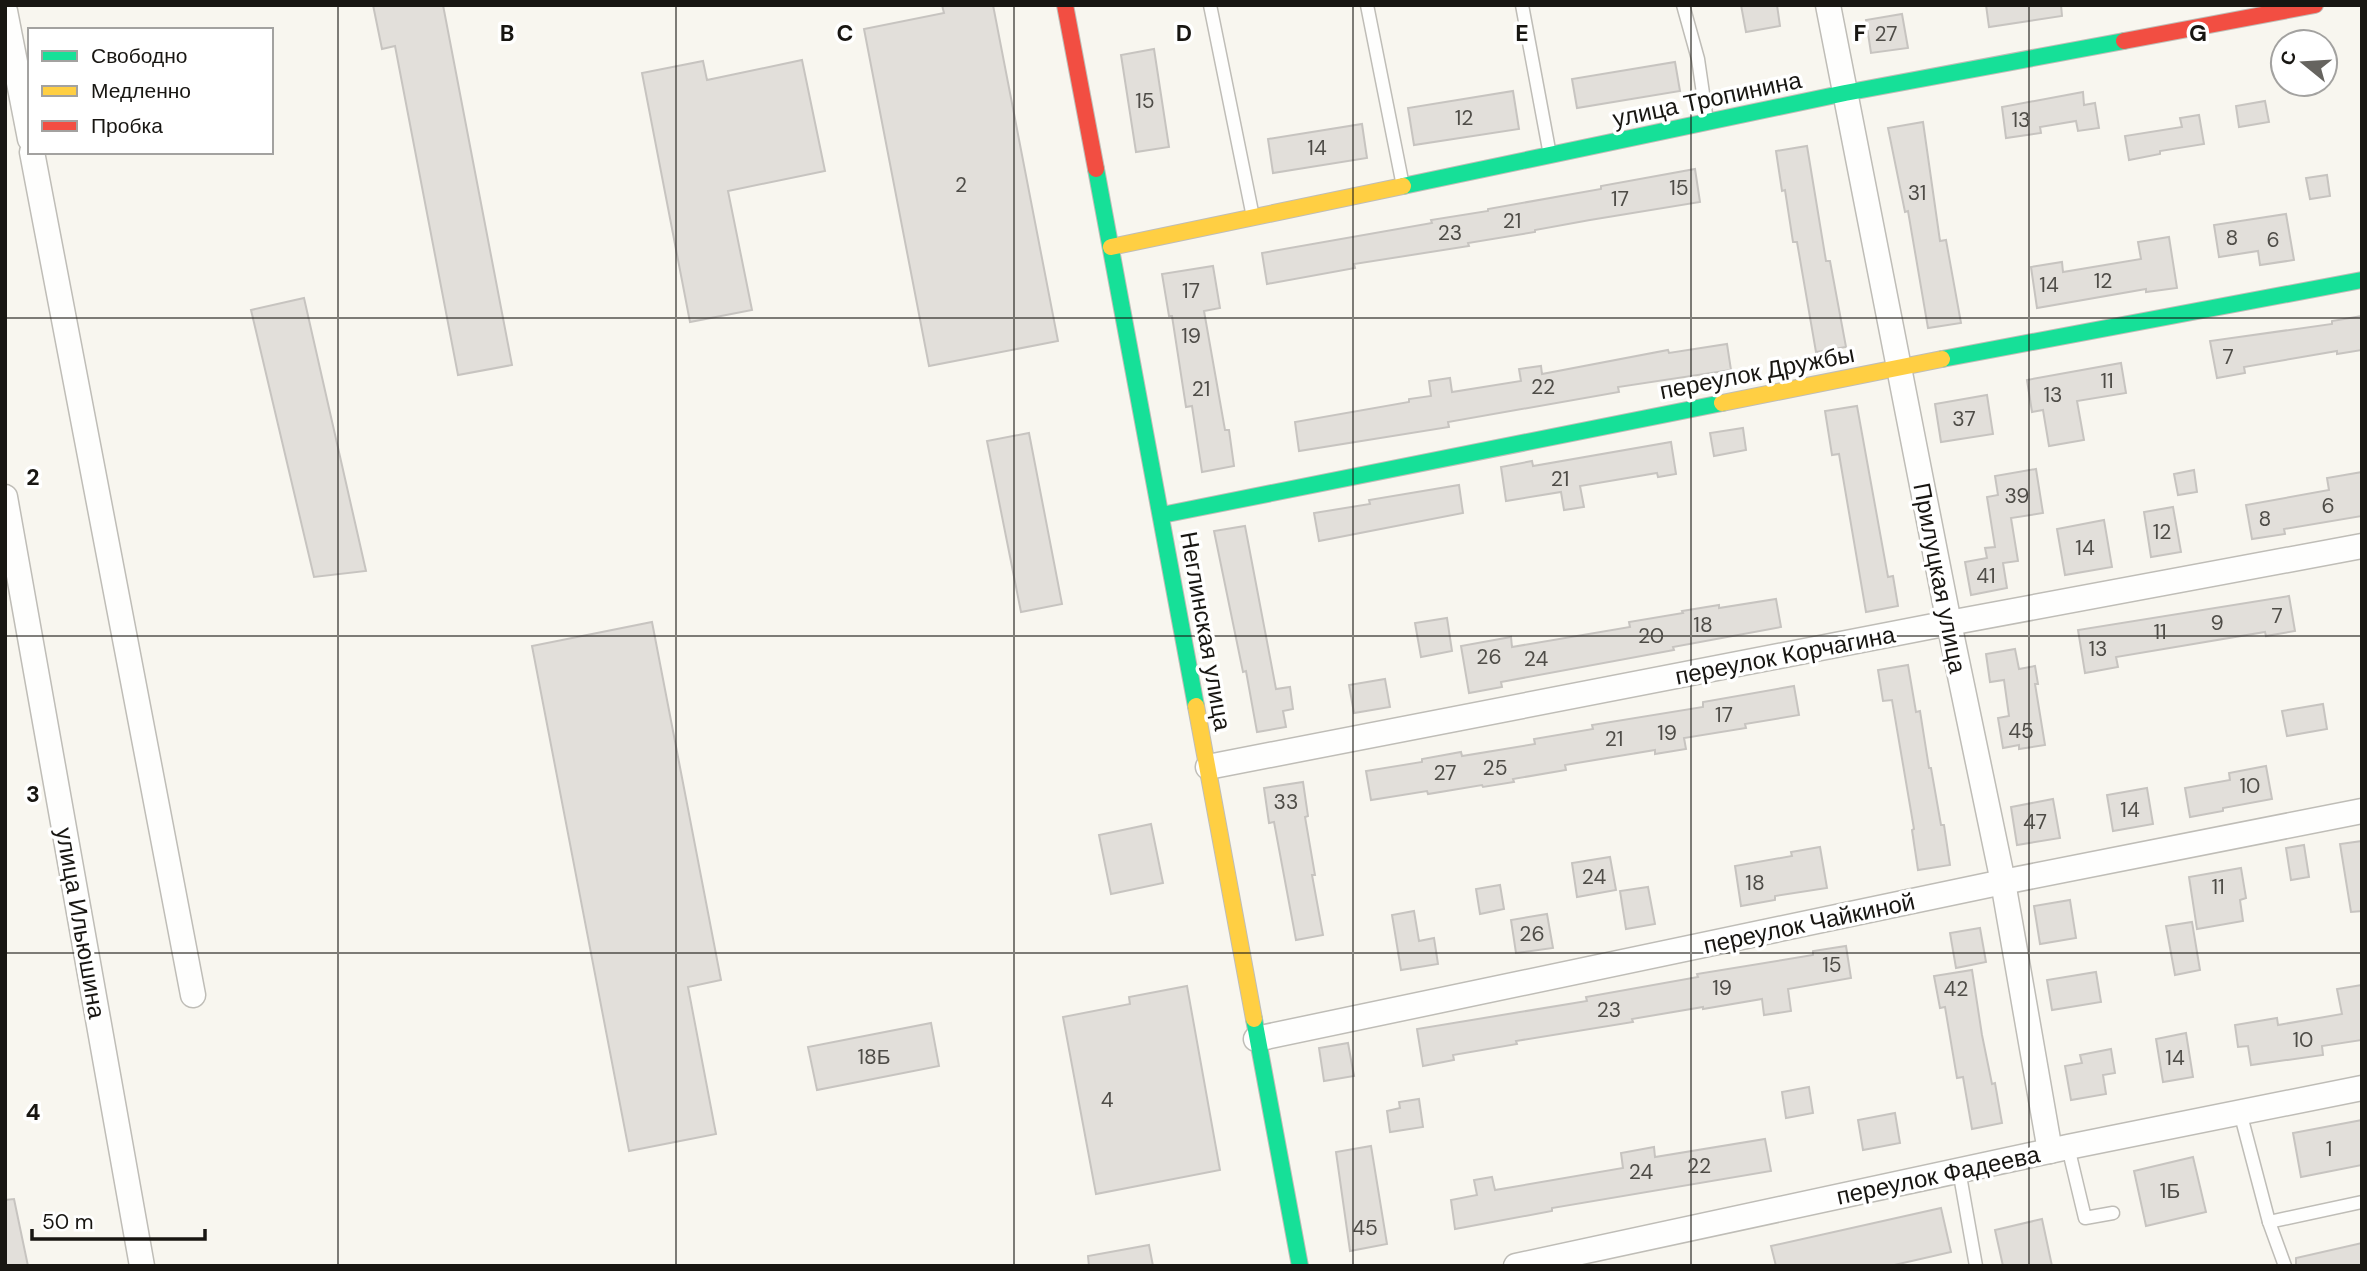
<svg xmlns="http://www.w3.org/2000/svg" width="2367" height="1271" viewBox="0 0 2367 1271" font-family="'DM Sans',sans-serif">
	<rect width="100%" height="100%" fill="#f8f6ef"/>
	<g fill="#e2dfda" stroke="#c7c4c0" stroke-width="2">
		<polygon points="373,5 443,5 512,365 458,375 395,46 382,49"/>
		<polygon points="942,5 993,5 1058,341 929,366 864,29 944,13"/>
		<polygon points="1741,5 1777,5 1780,26 1746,32"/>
		<polygon points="1986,5 2061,5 2062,16 1989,27"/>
		<polygon points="1902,14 1908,48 1871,53 1866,20"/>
		<polygon points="1154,49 1169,147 1136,152 1121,55"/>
		<polygon points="802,60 825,171 728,191 752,310 690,322 642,73 703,61 707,80"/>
		<polygon points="1675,62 1680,91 1577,108 1572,79"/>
		<polygon points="1513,91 1519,129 1414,145 1408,108"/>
		<polygon points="2083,92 2084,105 2095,103 2099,128 2078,131 2076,121 2040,127 2041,133 2006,138 2002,107"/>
		<polygon points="2265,101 2269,122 2239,127 2236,106"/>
		<polygon points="2199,115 2204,144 2160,151 2160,154 2129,160 2125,136 2182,127 2180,118"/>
		<polygon points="1923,122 1940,241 1946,240 1961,323 1928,328 1908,211 1905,212 1888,128"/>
		<polygon points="1362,124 1367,158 1273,173 1268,139"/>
		<polygon points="1807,146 1826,261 1830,261 1846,347 1816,352 1797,242 1793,242 1785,190 1782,191 1776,151"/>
		<polygon points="1695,169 1700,202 1590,220 1535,230 1535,232 1468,243 1469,246 1354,264 1355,268 1267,284 1262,253 1432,223 1431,220 1488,211 1488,209 1601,189 1601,186"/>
		<polygon points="2327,175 2330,196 2310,199 2306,178"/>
		<polygon points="2286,214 2294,260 2260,265 2258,251 2219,257 2214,225"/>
		<polygon points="2169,237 2177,288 2146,292 2146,289 2037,308 2031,267 2062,262 2063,272 2141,259 2138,242"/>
		<polygon points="1213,266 1220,308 1204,311 1225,430 1229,430 1234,466 1202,472 1192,406 1186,407 1172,316 1169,316 1162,274"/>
		<polygon points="304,298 366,571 314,577 251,310"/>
		<polygon points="2362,316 2362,350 2337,354 2337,351 2244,367 2245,373 2217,378 2210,341 2332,324 2332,321"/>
		<polygon points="1727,344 1731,370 1618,387 1619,392 1448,422 1449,427 1299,451 1295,422 1409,402 1409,399 1431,396 1429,381 1450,378 1452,392 1521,381 1519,369 1541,366 1542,374 1668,350 1669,353"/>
		<polygon points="2121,363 2126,393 2077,401 2084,440 2049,446 2043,410 2032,412 2027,380"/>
		<polygon points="1987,395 1993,434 1941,442 1935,404"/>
		<polygon points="1857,406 1888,577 1893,576 1898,606 1866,612 1839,454 1832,455 1825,411"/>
		<polygon points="1743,428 1746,450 1714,456 1710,433"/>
		<polygon points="1029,433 1062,604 1021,612 987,441"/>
		<polygon points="1671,442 1676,474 1658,477 1657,473 1580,486 1584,507 1564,510 1561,492 1506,501 1501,467 1532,461 1533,466"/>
		<polygon points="2036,469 2043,513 2011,518 2018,561 2003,563 2007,588 1971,595 1965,562 1987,558 1985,548 1995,547 1987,497 1998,495 1995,476"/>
		<polygon points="2194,470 2197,492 2178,495 2174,474"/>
		<polygon points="2362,472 2362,516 2284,529 2285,534 2252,539 2246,505 2329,490 2327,478"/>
		<polygon points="1459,485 1463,513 1319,541 1314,513 1370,504 1369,500"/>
		<polygon points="2173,507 2181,552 2151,557 2144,512"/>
		<polygon points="2104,520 2112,567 2065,575 2057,529"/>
		<polygon points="1245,526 1276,689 1290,687 1293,709 1283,711 1286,727 1257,732 1246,671 1243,672 1214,531"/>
		<polygon points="2289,596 2295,631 2266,636 2265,632 2116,657 2118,667 2085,673 2078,630"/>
		<polygon points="1776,599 1781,627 1673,647 1674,650 1501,682 1502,687 1469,693 1461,646 1511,637 1512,647 1630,627 1629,622 1683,613 1682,611 1719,605 1719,608"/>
		<polygon points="1447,618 1452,651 1421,657 1415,623"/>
		<polygon points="652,622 721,980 688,987 716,1134 629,1151 532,646"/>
		<polygon points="2015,649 2019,669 2035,666 2038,684 2035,684 2045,745 2019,749 2019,745 2003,748 1998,718 2009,716 2004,680 1990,682 1986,654"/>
		<polygon points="1908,665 1916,712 1920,711 1929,768 1931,768 1941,825 1944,825 1950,865 1918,870 1912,830 1914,829 1892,700 1883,701 1878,670"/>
		<polygon points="1385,679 1390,707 1354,713 1349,685"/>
		<polygon points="1794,686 1799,715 1745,724 1746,728 1684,738 1686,749 1655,754 1655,750 1565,765 1566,770 1513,779 1514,782 1483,787 1482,785 1428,794 1427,791 1371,800 1366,771 1422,762 1422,759 1461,752 1462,756 1535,744 1534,739 1593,729 1592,725 1703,707 1703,702"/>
		<polygon points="2323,704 2327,729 2287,736 2282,711"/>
		<polygon points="2266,766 2272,799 2223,808 2223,811 2190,817 2185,788 2230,780 2229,773"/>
		<polygon points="1303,782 1308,816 1305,817 1315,875 1312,875 1323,935 1296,940 1274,822 1269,823 1264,788"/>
		<polygon points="2147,788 2153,824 2113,831 2107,795"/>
		<polygon points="2053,799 2060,838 2017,845 2011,807"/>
		<polygon points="1151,824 1163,883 1111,894 1099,835"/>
		<polygon points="2362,841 2362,911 2351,912 2340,844"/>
		<polygon points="2304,845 2309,877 2291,880 2286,848"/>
		<polygon points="1820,847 1827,888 1775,896 1775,900 1741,906 1735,866 1792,856 1791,852"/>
		<polygon points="1610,857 1616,890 1577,897 1572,863"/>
		<polygon points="2241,868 2246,898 2240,900 2243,921 2197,929 2189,877"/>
		<polygon points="1500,885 1504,909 1480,914 1476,889"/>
		<polygon points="1648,887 1655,924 1626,929 1620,891"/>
		<polygon points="2070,900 2076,938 2040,944 2034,906"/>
		<polygon points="1414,911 1419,941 1434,938 1438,964 1401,970 1392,915"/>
		<polygon points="1547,914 1553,948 1516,953 1511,920"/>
		<polygon points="2192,922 2200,970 2175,975 2166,926"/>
		<polygon points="1980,928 1986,962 1956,968 1950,933"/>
		<polygon points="1846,946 1851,978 1788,989 1791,1011 1764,1015 1762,999 1703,1009 1703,1007 1632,1019 1633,1022 1516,1041 1517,1044 1453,1055 1454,1060 1423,1066 1417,1029 1587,1001 1586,997 1698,977 1697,974 1813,955 1813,951"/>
		<polygon points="1972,970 1982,1035 1992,1084 1995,1083 2002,1123 1972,1129 1963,1077 1957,1078 1945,1007 1940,1008 1934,976"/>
		<polygon points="2096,972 2101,1002 2052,1010 2047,980"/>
		<polygon points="2362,985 2362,1040 2322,1046 2323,1055 2251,1065 2248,1046 2238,1047 2235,1025 2277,1018 2278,1025 2342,1014 2337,989"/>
		<polygon points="1187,986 1220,1170 1096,1194 1063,1017 1130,1004 1129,997"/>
		<polygon points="931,1023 939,1066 817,1090 808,1047"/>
		<polygon points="2186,1033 2193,1077 2163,1082 2156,1039"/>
		<polygon points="1348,1043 1354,1076 1324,1081 1319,1048"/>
		<polygon points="2111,1049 2115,1073 2103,1075 2106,1094 2071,1100 2065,1066 2082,1063 2080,1055"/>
		<polygon points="1809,1087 1813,1113 1786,1118 1782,1092"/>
		<polygon points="1419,1099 1423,1127 1390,1132 1387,1111 1400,1108 1399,1102"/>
		<polygon points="1895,1113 1900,1143 1863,1150 1858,1120"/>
		<polygon points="2362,1120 2362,1165 2301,1177 2293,1133"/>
		<polygon points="1765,1139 1771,1171 1552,1208 1552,1211 1455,1229 1451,1200 1477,1195 1474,1180 1492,1177 1495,1190 1623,1168 1621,1153 1654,1147 1655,1157"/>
		<polygon points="1371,1146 1387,1244 1350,1251 1336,1152"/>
		<polygon points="2193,1157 2206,1212 2146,1226 2134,1171"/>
		<polygon points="14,1199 28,1266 5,1266 5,1200"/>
		<polygon points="1941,1208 1951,1252 1890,1266 1776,1266 1771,1246"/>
		<polygon points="2042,1219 2052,1266 2003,1266 1995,1230"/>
		<polygon points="2362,1243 2362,1266 2296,1266 2296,1258"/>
		<polygon points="1149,1245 1153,1266 1089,1266 1088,1256"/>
	</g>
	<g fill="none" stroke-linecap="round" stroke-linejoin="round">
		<g stroke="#bfbdb7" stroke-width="15">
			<g id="lane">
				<polyline points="1210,5 1253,217"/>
				<polyline points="1367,5 1403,186"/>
				<polyline points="1522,5 1550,155"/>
				<polyline points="1683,5 1698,59 1707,121"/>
				<polyline points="2240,1112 2269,1222 2285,1266"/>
				<polyline points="2068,1147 2085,1218 2113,1213"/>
				<polyline points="1959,1170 1976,1266"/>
				<polyline points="2269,1222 2362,1202"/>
			</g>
		</g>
		<g stroke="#bfbdb7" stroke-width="27">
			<g id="street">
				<polyline points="1828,5 1949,623 2003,882 2050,1151"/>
				<polyline points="5,11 30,139"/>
				<polyline points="32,152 193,995"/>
				<polyline points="5,497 142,1266"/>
				<polyline points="1208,767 1949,623 2362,546"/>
				<polyline points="1256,1039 2003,882 2362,811"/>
				<polyline points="1516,1266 2068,1147 2362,1088"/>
			</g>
		</g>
		<g stroke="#bfbdb7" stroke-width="18">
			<g id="fast">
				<polyline points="1096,169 1196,706"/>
				<polyline points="1403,186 1845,93 2124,41"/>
				<polyline points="1942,359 2362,280"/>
				<polyline points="1162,515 1722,403"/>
				<polyline points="1254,1019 1300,1266"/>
			</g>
		</g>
		<g stroke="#bfbdb7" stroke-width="18">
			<g id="slow">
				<polyline points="1111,247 1403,186"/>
				<polyline points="1722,403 1942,359"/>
				<polyline points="1196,706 1254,1019"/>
			</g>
		</g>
		<g stroke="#bfbdb7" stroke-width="18">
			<g id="jam">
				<polyline points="1065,5 1096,169"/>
				<polyline points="2124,41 2315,5"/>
			</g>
		</g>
		<use href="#lane" stroke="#fefefd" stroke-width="12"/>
		<use href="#street" stroke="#fefefd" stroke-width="24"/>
		<use href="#fast" stroke="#16e098" stroke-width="16"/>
		<use href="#slow" stroke="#ffcf43" stroke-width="16"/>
		<use href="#jam" stroke="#f24e42" stroke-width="16"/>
	</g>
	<path fill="none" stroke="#181612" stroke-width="2" stroke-opacity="0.55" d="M 338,5 L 338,1266M 676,5 L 676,1266M 1014,5 L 1014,1266M 1353,5 L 1353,1266M 1691,5 L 1691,1266M 2029,5 L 2029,1266M 5,318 L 2362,318M 5,636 L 2362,636M 5,953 L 2362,953"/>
	<g text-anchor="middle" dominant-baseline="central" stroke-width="7" stroke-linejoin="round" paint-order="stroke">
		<g font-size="21" fill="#4e4c47">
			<text x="1886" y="34">27</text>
			<text x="1145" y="101">15</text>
			<text x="1464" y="118">12</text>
			<text x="2021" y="120">13</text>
			<text x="1317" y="148">14</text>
			<text x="961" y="185">2</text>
			<text x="1679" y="188">15</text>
			<text x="1917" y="193">31</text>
			<text x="1620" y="199">17</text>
			<text x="1512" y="221">21</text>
			<text x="1450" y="233">23</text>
			<text x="2232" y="238">8</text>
			<text x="2273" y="240">6</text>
			<text x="2103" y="281">12</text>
			<text x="2049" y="285">14</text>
			<text x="1191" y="291">17</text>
			<text x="1191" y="336">19</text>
			<text x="2228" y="357">7</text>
			<text x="2107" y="381">11</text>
			<text x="1543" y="387">22</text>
			<text x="1201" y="389">21</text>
			<text x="2053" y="395">13</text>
			<text x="1964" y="419">37</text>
			<text x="1560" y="479">21</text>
			<text x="2017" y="496">39</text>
			<text x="2328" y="506">6</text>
			<text x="2265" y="519">8</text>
			<text x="2162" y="532">12</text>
			<text x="2085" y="548">14</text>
			<text x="1986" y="576">41</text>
			<text x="2277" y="616">7</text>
			<text x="2217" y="623">9</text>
			<text x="1703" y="625">18</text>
			<text x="2160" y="632">11</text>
			<text x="1651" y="636">20</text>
			<text x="2098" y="649">13</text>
			<text x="1489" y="657">26</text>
			<text x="1536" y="659">24</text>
			<text x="1724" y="715">17</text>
			<text x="2021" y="731">45</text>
			<text x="1667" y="733">19</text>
			<text x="1614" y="739">21</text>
			<text x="1495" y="768">25</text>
			<text x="1445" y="773">27</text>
			<text x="2250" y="786">10</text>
			<text x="1286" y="802">33</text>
			<text x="2130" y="810">14</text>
			<text x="2035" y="822">47</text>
			<text x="1594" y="877">24</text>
			<text x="1755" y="883">18</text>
			<text x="2218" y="887">11</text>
			<text x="1532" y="934">26</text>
			<text x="1832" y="965">15</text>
			<text x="1722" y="988">19</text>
			<text x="1956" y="989">42</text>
			<text x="1609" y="1010">23</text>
			<text x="2303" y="1040">10</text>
			<text x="874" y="1057">18Б</text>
			<text x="2175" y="1058">14</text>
			<text x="1107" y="1100">4</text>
			<text x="2329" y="1149">1</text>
			<text x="1699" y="1166">22</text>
			<text x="1641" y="1172">24</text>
			<text x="2170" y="1191">1Б</text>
			<text x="1365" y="1228">45</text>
		</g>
		<g font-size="24" fill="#181612" stroke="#fff">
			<text transform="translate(1707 99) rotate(-12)">улица Тропинина</text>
			<text transform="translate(1757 372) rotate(-11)">переулок Дружбы</text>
			<text transform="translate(1940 578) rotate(79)">Прилуцкая улица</text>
			<text transform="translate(1206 631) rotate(80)">Неглинская улица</text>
			<text transform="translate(1785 655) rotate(-11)">переулок Корчагина</text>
			<text transform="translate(81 923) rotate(80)">улица Ильюшина</text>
			<text transform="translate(1809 923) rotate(-12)">переулок Чайкиной</text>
			<text transform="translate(1938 1175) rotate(-12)">переулок Фадеева</text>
		</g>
	</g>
	<g font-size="23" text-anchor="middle" font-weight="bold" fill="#181612" stroke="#fff" stroke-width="7" stroke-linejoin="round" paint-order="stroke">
		<text x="507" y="41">B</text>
		<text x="845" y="41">C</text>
		<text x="1184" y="41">D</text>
		<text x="1522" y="41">E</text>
		<text x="1860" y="41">F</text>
		<text x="2198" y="41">G</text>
		<text x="33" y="485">2</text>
		<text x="33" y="802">3</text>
		<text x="33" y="1120">4</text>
	</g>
	<rect width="2367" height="1271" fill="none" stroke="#181612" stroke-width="14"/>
	<rect x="28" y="28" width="245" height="126" fill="#ffffff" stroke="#a3a2a0" stroke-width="2"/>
	<rect x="42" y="51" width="35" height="10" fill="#16e098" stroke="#a3a2a0" stroke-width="2"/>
	<text x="91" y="63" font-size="21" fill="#181612">Свободно</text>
	<rect x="42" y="86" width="35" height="10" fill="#ffcf43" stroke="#a3a2a0" stroke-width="2"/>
	<text x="91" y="98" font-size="21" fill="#181612">Медленно</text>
	<rect x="42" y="121" width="35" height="10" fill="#f24e42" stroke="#a3a2a0" stroke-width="2"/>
	<text x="91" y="133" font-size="21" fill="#181612">Пробка</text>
	<g transform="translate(2304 63) rotate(288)"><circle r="33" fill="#ffffff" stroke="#a3a2a0" stroke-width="2"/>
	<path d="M0-5L12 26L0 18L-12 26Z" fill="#66645f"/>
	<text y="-10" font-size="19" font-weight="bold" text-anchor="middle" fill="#181612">С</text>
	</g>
	<path d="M32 1229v10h173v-10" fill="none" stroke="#181612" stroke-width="3.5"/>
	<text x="42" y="1229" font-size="21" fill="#181612" stroke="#ffffff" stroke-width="5" paint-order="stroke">50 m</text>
</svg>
